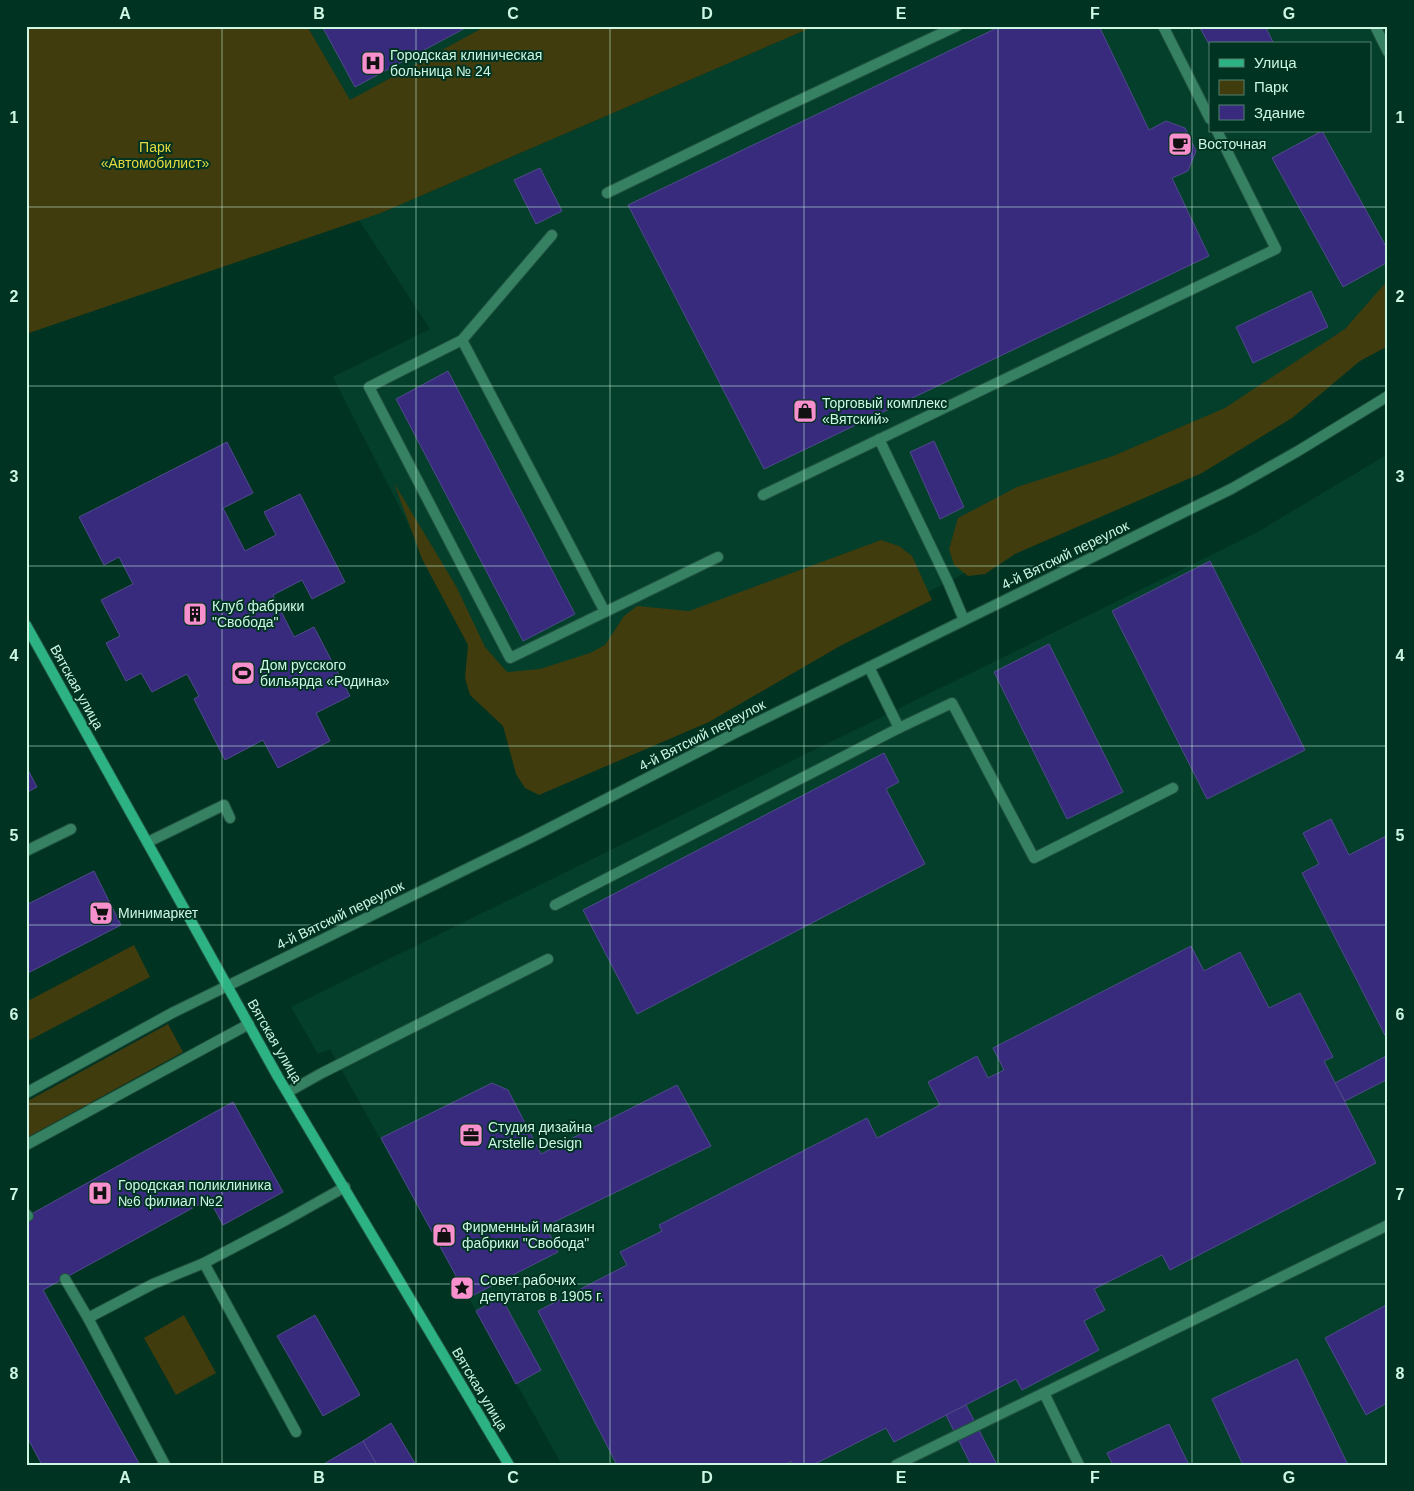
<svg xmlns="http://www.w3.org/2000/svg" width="1414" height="1491" viewBox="0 0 1414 1491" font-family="Arial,sans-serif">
	<rect width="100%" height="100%" fill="#032"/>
	<g fill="#043f2c" fill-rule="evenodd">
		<polygon points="307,26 486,26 350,101"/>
		<path d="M 815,26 L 1388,26 L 1388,332 L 1205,444 L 948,582 L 541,784 L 333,377 L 430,329 L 359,220 L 381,213 ZM 1210,44 L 1370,44 L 1370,131 L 1210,131 Z"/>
		<polygon points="1388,454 1388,1465 562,1465 330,1049 318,1054 291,1007 1256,533"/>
	</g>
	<g fill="#403c0d">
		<polygon points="26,26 307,26 350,100 486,26 815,26 381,213 26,334"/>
		<polygon points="1388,280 1388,346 1360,361 1292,418 1202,473 1015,554 985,574 968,576 954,565 949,549 958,518 1017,487 1113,456 1225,408 1345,329"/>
		<polygon points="394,483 456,586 485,647 507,672 540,669 590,653 605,645 624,616 637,606 689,611 881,540 899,546 912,556 932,600 840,646 709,722 539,795 525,788 516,774 503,726 470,695 465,678 468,645 422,559"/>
		<polygon points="134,945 150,977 26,1042 26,1002"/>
		<polygon points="168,1024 183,1052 26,1138 26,1102"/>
		<polygon points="184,1315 216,1373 176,1395 144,1338"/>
	</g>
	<g fill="#382b7e" stroke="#4f4b89">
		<polygon points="322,26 469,26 355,87"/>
		<polygon points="1001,26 1099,26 1149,130 1166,121 1185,128 1196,151 1188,171 1172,178 1209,256 764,469 628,205"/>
		<polygon points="1199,26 1265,26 1274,44 1210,44 1210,46"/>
		<polygon points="1322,131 1388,250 1388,262 1343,287 1272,158"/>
		<polygon points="540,168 562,211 536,224 514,180"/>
		<polygon points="1311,291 1328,327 1253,363 1236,327"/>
		<polygon points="448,371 575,614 523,641 396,399"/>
		<polygon points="934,441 964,507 940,519 910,452"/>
		<polygon points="227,442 253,493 223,508 245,551 276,535 264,512 300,494 345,582 312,599 302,580 273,595 294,637 314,627 350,696 316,713 330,741 278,768 263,740 225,760 194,699 199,696 187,674 152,692 141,673 126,681 106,643 120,636 101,600 133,584 119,557 104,565 79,517"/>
		<polygon points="1210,561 1305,750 1207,799 1112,611"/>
		<polygon points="1049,644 1123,792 1067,819 994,672"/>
		<polygon points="884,753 899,782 886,789 925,864 637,1014 583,910"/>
		<polygon points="26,766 37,787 26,793"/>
		<polygon points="1331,819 1349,855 1388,835 1388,1041 1302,873 1319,864 1303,833"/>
		<polygon points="94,871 121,925 26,974 26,905"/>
		<polygon points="1191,946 1204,971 1240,952 1269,1008 1300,993 1333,1057 1324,1061 1376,1163 1170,1270 1162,1255 1094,1289 1105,1310 1084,1321 1099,1350 1022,1390 1016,1379 894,1442 886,1428 813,1465 793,1465 791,1461 785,1465 617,1465 538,1311 627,1265 620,1252 662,1231 659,1225 867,1118 877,1138 940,1105 928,1082 977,1056 988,1078 1004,1070 993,1048"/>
		<polygon points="1388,1055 1388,1079 1345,1101 1335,1083"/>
		<polygon points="492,1083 508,1090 541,1154 677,1085 711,1146 546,1226 558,1252 468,1298 381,1138"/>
		<polygon points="233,1102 283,1192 223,1225 209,1199 43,1290 140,1465 42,1465 26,1435 26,1217"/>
		<polygon points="501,1297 541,1370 516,1384 476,1311"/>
		<polygon points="1388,1304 1388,1408 1385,1404 1366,1415 1325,1338"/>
		<polygon points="315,1315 360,1395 323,1416 277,1336"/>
		<polygon points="1297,1359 1348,1465 1243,1465 1212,1399"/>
		<polygon points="966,1405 997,1465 971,1465 946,1415"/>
		<polygon points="391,1423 416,1465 377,1465 363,1441"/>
		<polygon points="1169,1424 1189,1465 1113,1465 1107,1453"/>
		<polygon points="363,1441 377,1465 322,1465"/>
	</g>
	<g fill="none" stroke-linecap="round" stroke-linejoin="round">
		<g stroke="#215241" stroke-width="12">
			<g id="lane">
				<polyline points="1163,26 1210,119"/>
				<polyline points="1375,26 1388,52"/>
				<polyline points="607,193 772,113 957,26"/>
				<polyline points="552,235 462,340 605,612 718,557"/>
				<polyline points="462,340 369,387 510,658 605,612"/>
				<polyline points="879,439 948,582 964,620"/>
				<polyline points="763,495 1276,249 1217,131"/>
				<polyline points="869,667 899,728"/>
				<polyline points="148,842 224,805 230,818"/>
				<polyline points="26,851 71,829"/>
				<polyline points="555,905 899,728 952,703 1034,858 1173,788"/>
				<polyline points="288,1092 322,1073 548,959"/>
				<polyline points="26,1214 28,1216"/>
				<polyline points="204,1263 296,1432"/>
				<polyline points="65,1279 88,1318"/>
				<polyline points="1044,1393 1079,1465"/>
				<polyline points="165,1465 88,1318 153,1284 204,1263 286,1220 345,1187"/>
				<polyline points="896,1465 1388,1225"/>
			</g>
		</g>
		<g stroke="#215241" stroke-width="12">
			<g id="street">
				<polyline points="26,1093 172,1013 532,837 735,733 1231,489 1298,451 1388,396"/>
				<polyline points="26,1145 249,1024"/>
			</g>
		</g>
		<g stroke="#215241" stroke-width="12">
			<polyline id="secondary" points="26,625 278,1077 509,1465"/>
		</g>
		<use href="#lane" stroke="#378163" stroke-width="10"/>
		<use href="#street" stroke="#378163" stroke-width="10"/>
		<use href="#secondary" stroke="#2cb283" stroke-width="10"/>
	</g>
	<path fill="none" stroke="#cdf7e3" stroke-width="1" stroke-opacity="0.55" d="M 222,26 L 222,1465M 416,26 L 416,1465M 610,26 L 610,1465M 804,26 L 804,1465M 998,26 L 998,1465M 1192,26 L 1192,1465M 26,207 L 1388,207M 26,386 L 1388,386M 26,566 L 1388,566M 26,746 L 1388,746M 26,925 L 1388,925M 26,1104 L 1388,1104M 26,1284 L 1388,1284"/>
	<defs>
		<g id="hospital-square" transform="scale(1.25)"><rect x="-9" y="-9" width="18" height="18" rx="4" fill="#f790cd" stroke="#032"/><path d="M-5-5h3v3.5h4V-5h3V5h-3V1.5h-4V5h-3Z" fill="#111"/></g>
		<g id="cafe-square" transform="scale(1.25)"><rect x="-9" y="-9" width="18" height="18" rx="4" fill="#f790cd" stroke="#032"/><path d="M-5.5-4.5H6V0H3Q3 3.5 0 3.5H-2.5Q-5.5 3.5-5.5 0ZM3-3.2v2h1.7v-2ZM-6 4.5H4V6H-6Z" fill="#111"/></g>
		<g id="shop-square" transform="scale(1.25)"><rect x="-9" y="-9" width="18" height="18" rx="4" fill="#f790cd" stroke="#032"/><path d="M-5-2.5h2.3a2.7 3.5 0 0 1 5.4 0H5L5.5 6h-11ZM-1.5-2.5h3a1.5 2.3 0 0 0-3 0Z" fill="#111"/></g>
		<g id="building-square" transform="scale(1.25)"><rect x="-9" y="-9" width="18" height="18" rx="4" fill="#f790cd" stroke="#032"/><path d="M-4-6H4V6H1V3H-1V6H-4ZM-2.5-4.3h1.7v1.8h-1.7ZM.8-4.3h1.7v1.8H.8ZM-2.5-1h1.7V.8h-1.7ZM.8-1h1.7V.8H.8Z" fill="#111"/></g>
		<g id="stadium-square" transform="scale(1.25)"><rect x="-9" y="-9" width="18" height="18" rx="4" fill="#f790cd" stroke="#032"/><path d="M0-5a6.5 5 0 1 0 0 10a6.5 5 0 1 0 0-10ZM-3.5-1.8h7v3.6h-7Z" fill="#111"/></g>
		<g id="supermarket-square" transform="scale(1.25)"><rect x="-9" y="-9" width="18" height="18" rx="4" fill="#f790cd" stroke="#032"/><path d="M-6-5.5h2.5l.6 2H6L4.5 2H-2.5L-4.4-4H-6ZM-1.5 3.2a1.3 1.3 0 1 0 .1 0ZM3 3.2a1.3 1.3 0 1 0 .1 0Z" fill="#111"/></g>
		<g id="office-square" transform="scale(1.25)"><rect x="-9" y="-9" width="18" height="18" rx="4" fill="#f790cd" stroke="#032"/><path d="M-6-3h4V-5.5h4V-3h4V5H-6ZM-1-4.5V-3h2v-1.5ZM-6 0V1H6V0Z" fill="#111"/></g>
		<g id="sight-square" transform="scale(1.25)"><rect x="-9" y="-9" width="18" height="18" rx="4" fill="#f790cd" stroke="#032"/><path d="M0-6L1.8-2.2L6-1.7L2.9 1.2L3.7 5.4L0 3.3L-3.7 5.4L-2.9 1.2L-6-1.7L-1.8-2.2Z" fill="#111"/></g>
	</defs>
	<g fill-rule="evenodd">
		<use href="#hospital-square" x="373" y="63"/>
		<use href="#cafe-square" x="1180" y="144"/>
		<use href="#shop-square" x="805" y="411"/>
		<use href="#building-square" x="195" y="614"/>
		<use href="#stadium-square" x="243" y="673"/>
		<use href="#supermarket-square" x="101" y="913"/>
		<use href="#office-square" x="471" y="1135"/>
		<use href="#hospital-square" x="100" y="1193"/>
		<use href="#shop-square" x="444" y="1235"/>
		<use href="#sight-square" x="462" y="1288"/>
	</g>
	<g text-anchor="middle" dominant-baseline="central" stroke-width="4" stroke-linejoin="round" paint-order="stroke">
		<g font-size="14" fill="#cdf7e3" stroke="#032" text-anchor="start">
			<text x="390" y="55">Городская клиническая<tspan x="390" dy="16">больница № 24</tspan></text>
			<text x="1198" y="144">Восточная</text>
			<text x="822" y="403">Торговый комплекс<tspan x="822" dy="16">«Вятский»</tspan></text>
			<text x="212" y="606">Клуб фабрики<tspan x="212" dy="16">"Свобода"</tspan></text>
			<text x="260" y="665">Дом русского<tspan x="260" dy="16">бильярда «Родина»</tspan></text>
			<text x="118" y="913">Минимаркет</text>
			<text x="488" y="1127">Студия дизайна<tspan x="488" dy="16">Arstelle Design</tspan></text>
			<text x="118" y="1185">Городская поликлиника<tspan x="118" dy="16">№6 филиал №2</tspan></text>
			<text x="462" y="1227">Фирменный магазин<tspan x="462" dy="16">фабрики "Свобода"</tspan></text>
			<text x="480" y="1280">Совет рабочих<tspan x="480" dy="16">депутатов в 1905 г.</tspan></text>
		</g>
		<g font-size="14" fill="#e5d940" stroke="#032">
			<text x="155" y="147">Парк<tspan x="155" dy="16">«Автомобилист»</tspan></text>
		</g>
		<g font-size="14" fill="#cdf7e3" stroke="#032">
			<text transform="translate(1065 555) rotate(-26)">4-й Вятский переулок</text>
			<text transform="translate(77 687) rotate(61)">Вятская улица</text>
			<text transform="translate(702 735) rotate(-27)">4-й Вятский переулок</text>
			<text transform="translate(340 915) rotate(-26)">4-й Вятский переулок</text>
			<text transform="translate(275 1041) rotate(60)">Вятская улица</text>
			<text transform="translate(480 1389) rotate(59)">Вятская улица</text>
		</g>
	</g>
	<rect width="1414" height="1491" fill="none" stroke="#003322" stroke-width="55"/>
	<rect x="1209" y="42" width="162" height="90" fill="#003322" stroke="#52816f"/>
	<rect x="1219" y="59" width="25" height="8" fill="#2cb283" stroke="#52816f"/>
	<text x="1254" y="68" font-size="15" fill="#cdf7e3">Улица</text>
	<rect x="1219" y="80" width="25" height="15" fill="#403c0d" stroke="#52816f"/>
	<text x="1254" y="92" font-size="15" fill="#cdf7e3">Парк</text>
	<rect x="1219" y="105" width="25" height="15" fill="#382b7e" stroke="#52816f"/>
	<text x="1254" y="118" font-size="15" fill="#cdf7e3">Здание</text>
	<rect x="28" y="28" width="1358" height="1436" fill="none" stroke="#cdf7e3" stroke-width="2"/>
	<g font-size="16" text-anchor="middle" font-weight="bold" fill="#cdf7e3">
		<text x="125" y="19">A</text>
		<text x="319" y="19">B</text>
		<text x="513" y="19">C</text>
		<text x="707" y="19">D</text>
		<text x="901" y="19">E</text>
		<text x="1095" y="19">F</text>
		<text x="1289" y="19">G</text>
		<text x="14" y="123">1</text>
		<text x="1400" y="123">1</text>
		<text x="14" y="302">2</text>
		<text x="1400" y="302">2</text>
		<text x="14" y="482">3</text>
		<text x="1400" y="482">3</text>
		<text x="14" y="661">4</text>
		<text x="1400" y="661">4</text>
		<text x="14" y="841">5</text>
		<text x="1400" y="841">5</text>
		<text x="14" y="1020">6</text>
		<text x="1400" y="1020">6</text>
		<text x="14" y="1200">7</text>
		<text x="1400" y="1200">7</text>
		<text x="14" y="1379">8</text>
		<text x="1400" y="1379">8</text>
		<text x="125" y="1483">A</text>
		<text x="319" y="1483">B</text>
		<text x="513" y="1483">C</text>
		<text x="707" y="1483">D</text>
		<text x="901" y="1483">E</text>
		<text x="1095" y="1483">F</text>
		<text x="1289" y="1483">G</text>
	</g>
</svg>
